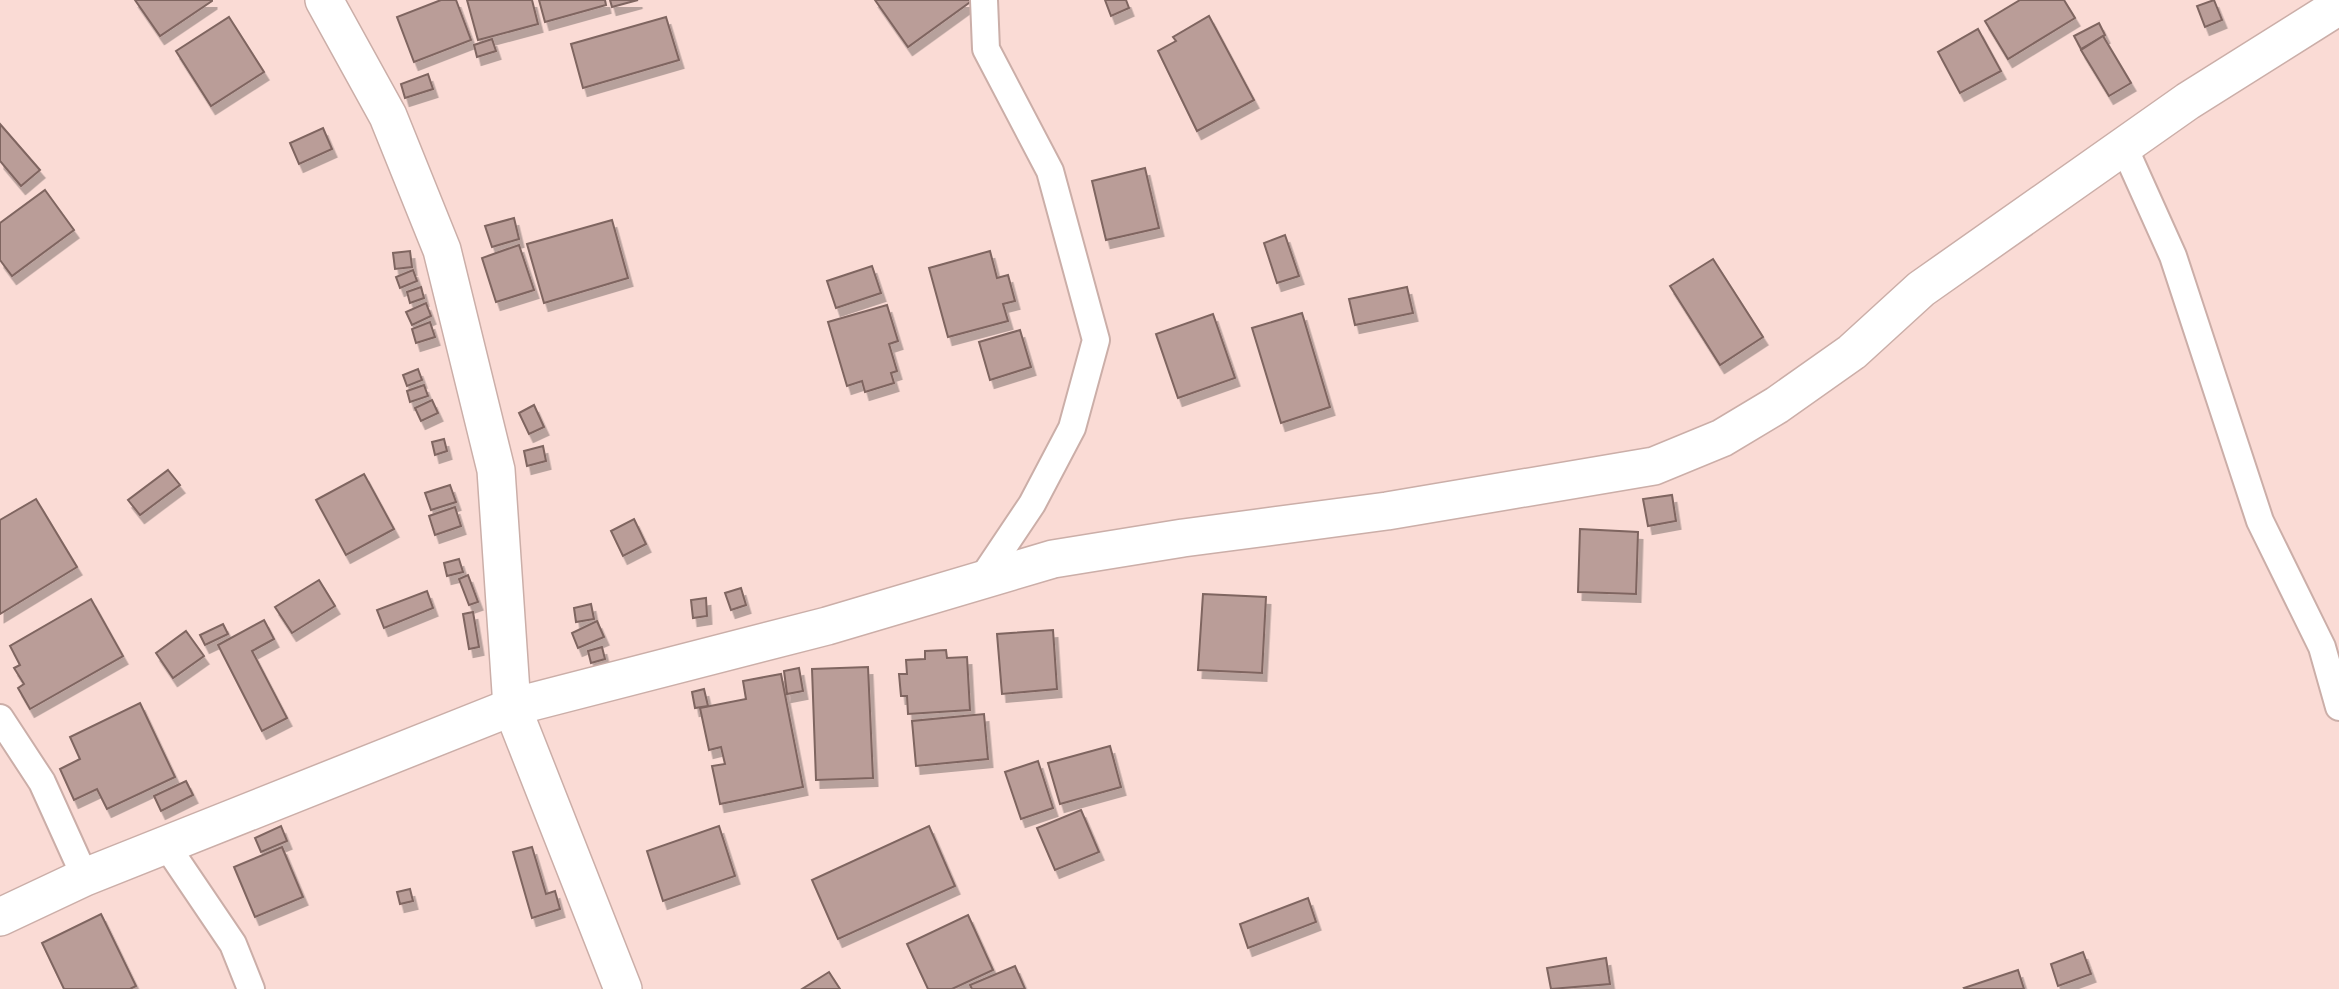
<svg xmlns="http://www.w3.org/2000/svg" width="2339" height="989" viewBox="0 0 2339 989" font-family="Signika,sans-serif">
	<defs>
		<filter id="shadow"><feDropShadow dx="4.5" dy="8" stdDeviation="0" flood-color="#0004"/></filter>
	</defs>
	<rect width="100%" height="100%" fill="#fadbd5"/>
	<g fill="#ba9d98" stroke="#7f6560" stroke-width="2" filter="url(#shadow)">
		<polygon points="135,0 212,0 212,1 160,36"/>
		<polygon points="441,0 456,0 471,40 414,62 397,17"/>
		<polygon points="467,0 532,0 538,24 478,40"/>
		<polygon points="539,0 605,0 606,5 545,22"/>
		<polygon points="610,0 638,0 612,7"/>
		<polygon points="875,0 973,0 908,47"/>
		<polygon points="1105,0 1126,0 1129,8 1111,16"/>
		<polygon points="2020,0 2064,0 2075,18 2008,59 1985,21"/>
		<polygon points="2214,0 2222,20 2205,27 2197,6"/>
		<polygon points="1209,16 1254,100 1197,131 1158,51 1176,41 1173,37"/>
		<polygon points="229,17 264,72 211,106 176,51"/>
		<polygon points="666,17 679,60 583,88 571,44"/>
		<polygon points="2099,23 2105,35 2081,49 2074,36"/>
		<polygon points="1978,29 2001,71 1960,93 1938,52"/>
		<polygon points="2103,36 2131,83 2109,96 2081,50"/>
		<polygon points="492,39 496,51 477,57 474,45"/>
		<polygon points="428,74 433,89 405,98 401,84"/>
		<polygon points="0,124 40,170 21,186 0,161"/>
		<polygon points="323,128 332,149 299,164 290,143"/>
		<polygon points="1145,168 1159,228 1106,240 1092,181"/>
		<polygon points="45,190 74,230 12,276 0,260 0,223"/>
		<polygon points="514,218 519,239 492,247 485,226"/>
		<polygon points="612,220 628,278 544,303 527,244"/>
		<polygon points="1285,235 1299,276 1277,283 1264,243"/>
		<polygon points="519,245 534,290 496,302 482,258"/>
		<polygon points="410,251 412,267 395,269 393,253"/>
		<polygon points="990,251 997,278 1008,275 1015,301 1003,304 1008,321 948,337 929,268"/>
		<polygon points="1713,259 1763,337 1720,365 1670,286"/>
		<polygon points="872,266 881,293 836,308 827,281"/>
		<polygon points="413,270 417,281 400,288 396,277"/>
		<polygon points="421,287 424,298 410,303 407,292"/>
		<polygon points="1407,287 1413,313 1355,325 1349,299"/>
		<polygon points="426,303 431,316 412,325 406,312"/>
		<polygon points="887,305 898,341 889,344 897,371 891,373 894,383 865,392 862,381 847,386 828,322"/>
		<polygon points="1302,313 1330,407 1281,423 1252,328"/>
		<polygon points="1213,314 1235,378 1178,398 1156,334"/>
		<polygon points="430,322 435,337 416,343 412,329"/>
		<polygon points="1020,330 1031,367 990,380 979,342"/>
		<polygon points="418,369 422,380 407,386 403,375"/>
		<polygon points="424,385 428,396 410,402 407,391"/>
		<polygon points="432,400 438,413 421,421 415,408"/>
		<polygon points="534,405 544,427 529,434 519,413"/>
		<polygon points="444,439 447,451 435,455 432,442"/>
		<polygon points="543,446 546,461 527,466 524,451"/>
		<polygon points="168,470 180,485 140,515 128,500"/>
		<polygon points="364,474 394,529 346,555 316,500"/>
		<polygon points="450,485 456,502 431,510 425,493"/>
		<polygon points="1672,495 1676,521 1648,526 1643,499"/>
		<polygon points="36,499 77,567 0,614 0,520"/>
		<polygon points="455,507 461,526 435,535 429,516"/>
		<polygon points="634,519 646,544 623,556 611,531"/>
		<polygon points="1580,529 1638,532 1636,594 1578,592"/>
		<polygon points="459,559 463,572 447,576 444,563"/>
		<polygon points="468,575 478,602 469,605 459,579"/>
		<polygon points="319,580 335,606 292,633 275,607"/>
		<polygon points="741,588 746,605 731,610 725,593"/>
		<polygon points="427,591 433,608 384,628 377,610"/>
		<polygon points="1203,594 1266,597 1262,673 1198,670"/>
		<polygon points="706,598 707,616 693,618 691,600"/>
		<polygon points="91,599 123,656 30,709 18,688 24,684 14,668 20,665 10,646"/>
		<polygon points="591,604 594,619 576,622 574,608"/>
		<polygon points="473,612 479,647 469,649 463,614"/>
		<polygon points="264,620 274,639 252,651 287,718 262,731 218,645"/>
		<polygon points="597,621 604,637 578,648 572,633"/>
		<polygon points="223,624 228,634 205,645 200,635"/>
		<polygon points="1053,630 1057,689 1002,694 997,634"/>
		<polygon points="186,631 204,656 173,678 156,653"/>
		<polygon points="602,647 605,659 591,663 588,651"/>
		<polygon points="946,650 947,658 967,657 970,710 908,714 907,696 901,696 899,674 907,674 906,660 925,659 925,651"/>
		<polygon points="868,667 873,778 816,780 812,669"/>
		<polygon points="799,668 803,691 787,694 784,671"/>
		<polygon points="781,674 803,787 720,804 712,766 725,764 721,747 709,750 700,708 746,699 743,681"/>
		<polygon points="704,689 708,706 695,708 692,692"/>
		<polygon points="140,703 175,777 107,809 97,789 74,800 60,769 80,759 70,737"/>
		<polygon points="984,714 988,759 916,766 912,721"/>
		<polygon points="1110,746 1121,787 1060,804 1048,763"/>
		<polygon points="1038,761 1053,808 1021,819 1005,772"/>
		<polygon points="186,781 193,795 161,811 154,796"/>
		<polygon points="1081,810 1099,852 1055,870 1037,828"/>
		<polygon points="281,826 287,841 261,852 255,838"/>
		<polygon points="719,826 735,876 663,901 647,851"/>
		<polygon points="929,826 955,886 838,939 812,880"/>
		<polygon points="282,847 303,897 255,917 234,867"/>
		<polygon points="532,847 546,894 555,891 560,909 532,918 513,852"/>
		<polygon points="410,889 413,901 400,904 397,892"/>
		<polygon points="1308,898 1316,922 1248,948 1240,924"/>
		<polygon points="101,914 136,986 130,989 64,989 42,943"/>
		<polygon points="968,915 993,970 952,989 928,989 907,944"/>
		<polygon points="2083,952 2091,974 2058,986 2051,964"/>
		<polygon points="1606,958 1610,984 1551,989 1547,968"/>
		<polygon points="1015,966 1025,989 972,989 970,985"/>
		<polygon points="2018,970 2024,989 1965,989 1964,988"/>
		<polygon points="829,972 840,989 802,989"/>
	</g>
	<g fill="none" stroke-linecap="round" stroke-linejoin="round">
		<g stroke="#cbaea8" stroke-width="30">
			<g id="street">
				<polyline points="2124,147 2173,256 2260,521 2322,647 2339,707"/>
				<polyline points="981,580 1032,504 1072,428 1096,340 1050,171 986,49 984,0"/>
				<polyline points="0,718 42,782 85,877"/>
				<polyline points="166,845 233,944 251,989"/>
			</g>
		</g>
		<g stroke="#cbaea8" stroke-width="40">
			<g id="secondary">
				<polyline points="324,0 388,116 442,250 496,470 512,707 623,989"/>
				<polyline points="0,917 85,877 512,707 827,626 1053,559 1183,538 1387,511 1654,466 1722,438 1777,405 1852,352 1921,289 2188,101 2339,6"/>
			</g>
		</g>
		<use href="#street" stroke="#fff" stroke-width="26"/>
		<use href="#secondary" stroke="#fff" stroke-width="37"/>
	</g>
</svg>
